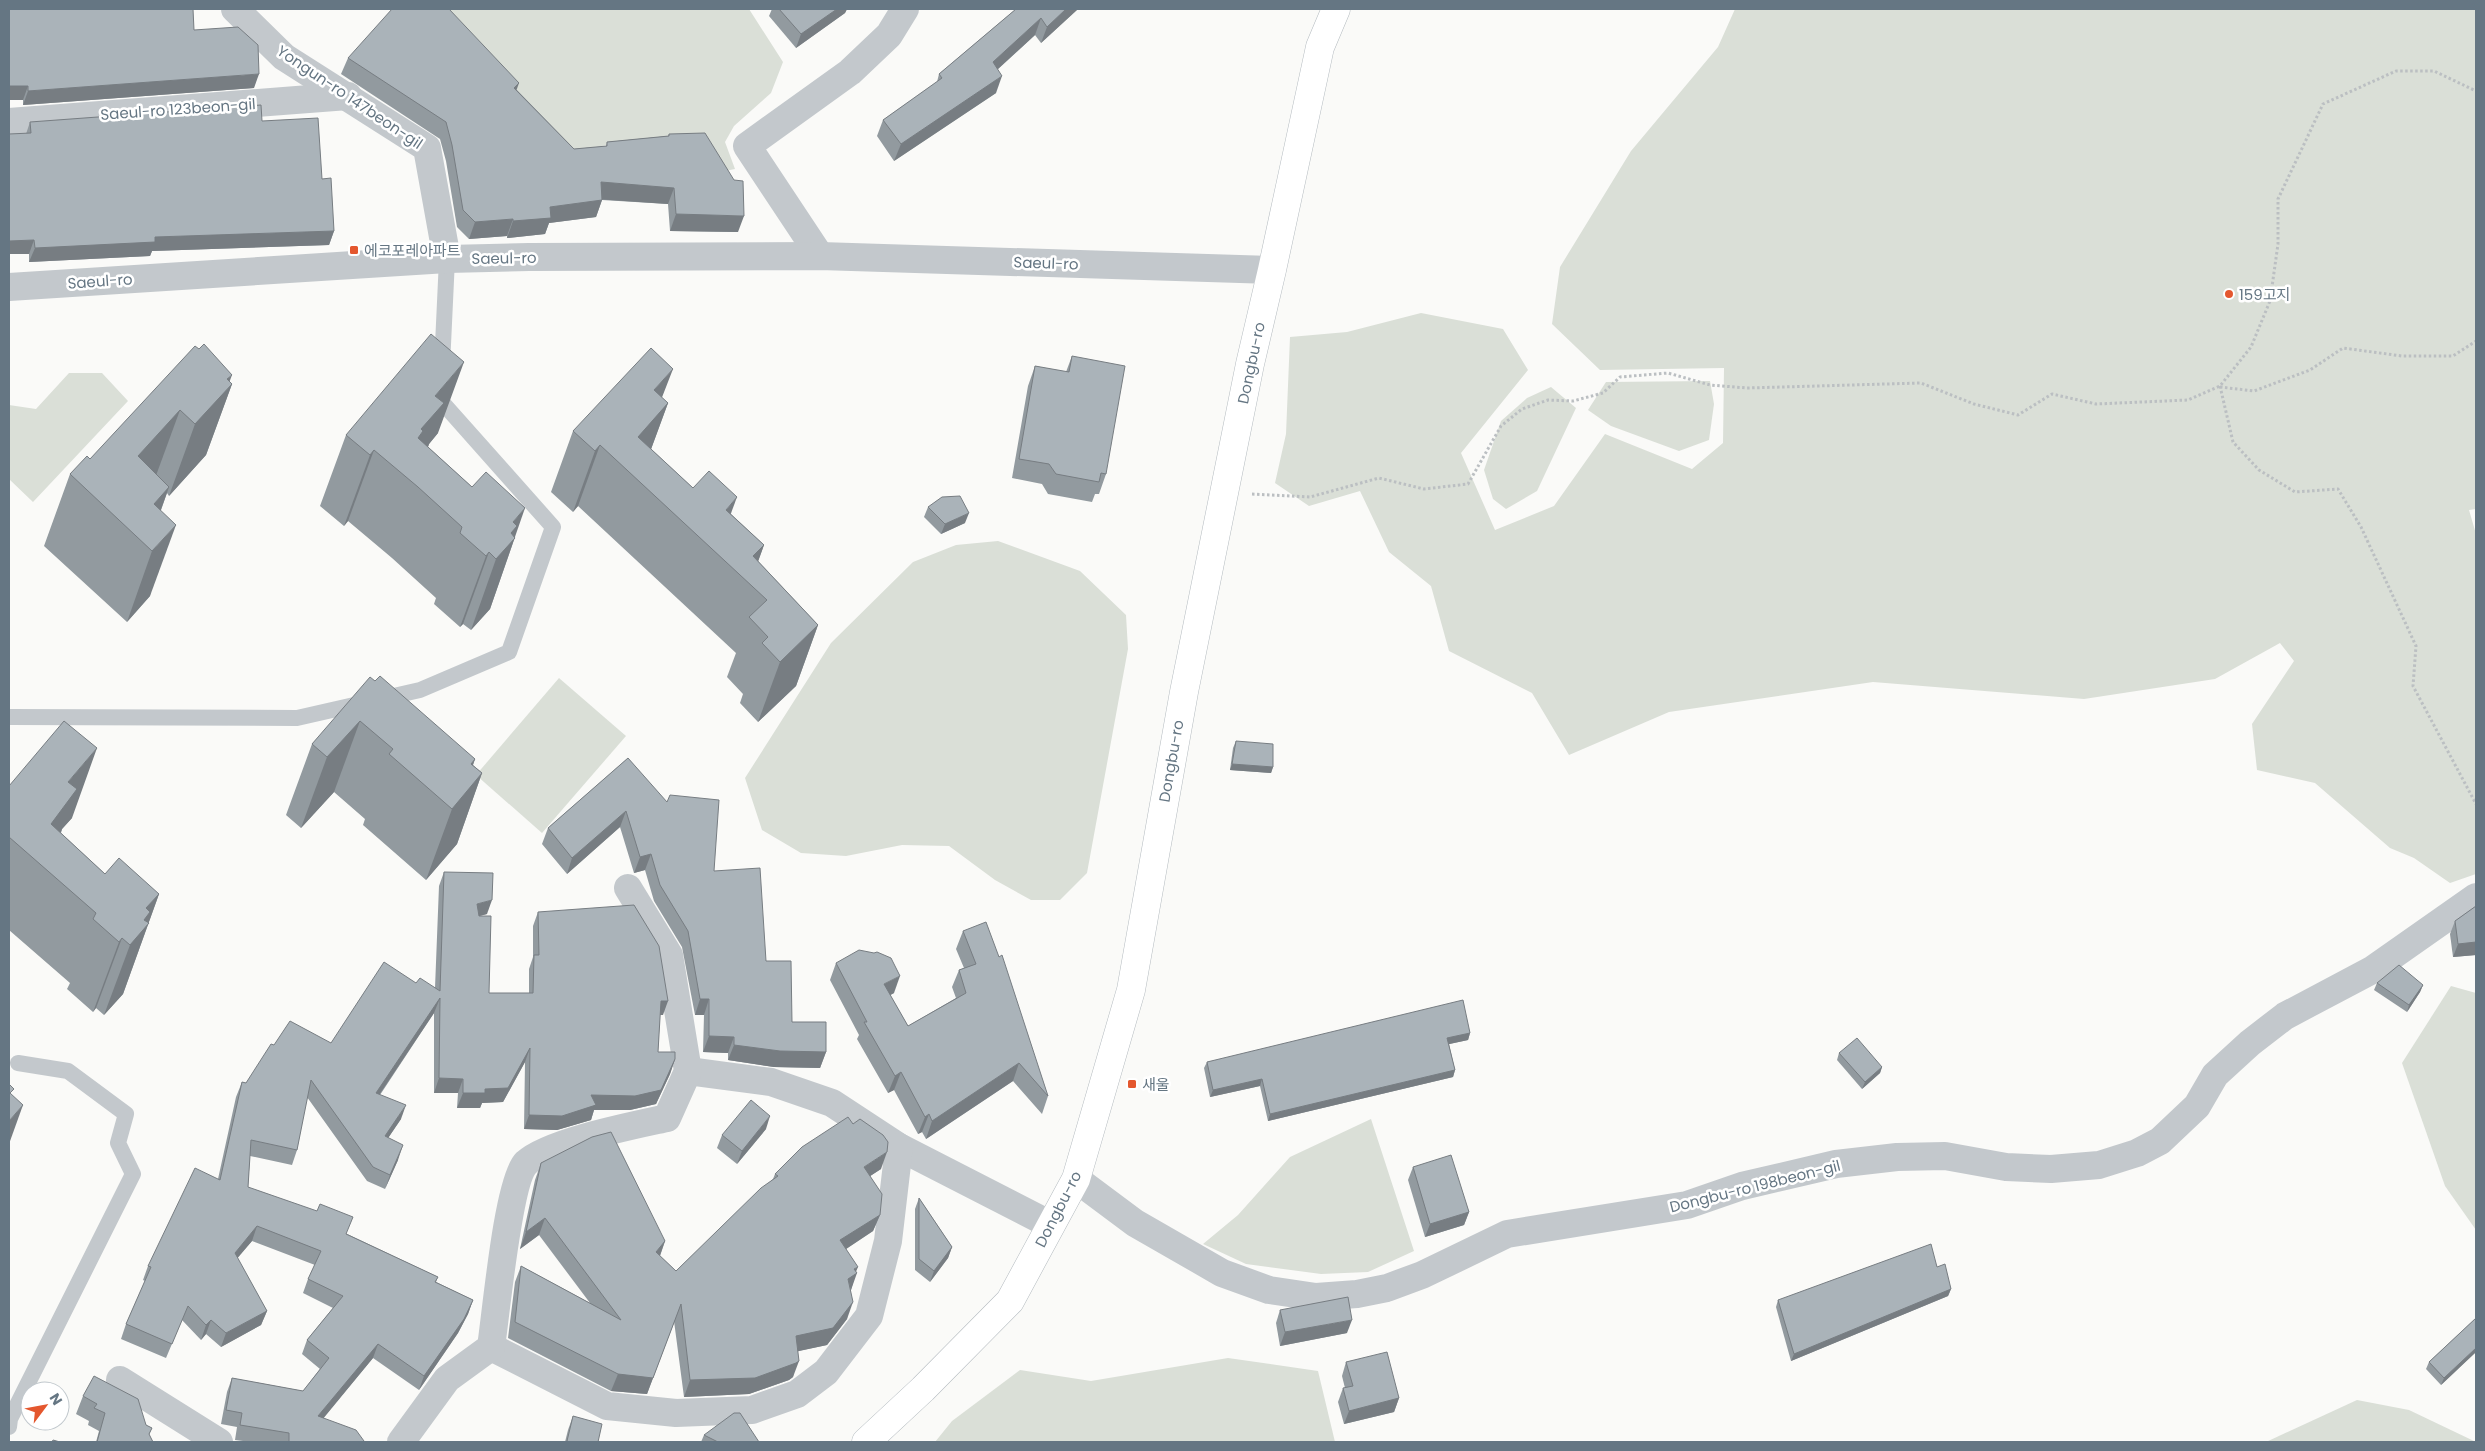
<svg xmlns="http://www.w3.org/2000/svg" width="2485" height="1451" viewBox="0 0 2485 1451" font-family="Poppins,'Noto Sans KR',sans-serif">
	<rect width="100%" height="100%" fill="#fafaf8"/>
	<g fill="#dadfd7">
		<polygon points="443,9 749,9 783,62 771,93 734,126 725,142 735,169 725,171 660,137 569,151"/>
		<polygon points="1735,9 2476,9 2476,509 2469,510 2476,534 2476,874 2450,883 2414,858 2390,848 2315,783 2257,770 2252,724 2294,661 2280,643 2215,679 2084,699 1873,682 1669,712 1569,755 1532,693 1449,651 1431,586 1389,552 1360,491 1309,506 1275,483 1286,434 1290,337 1347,332 1421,313 1503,329 1528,370 1461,453 1495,530 1554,506 1605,434 1692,469 1723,443 1724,368 1600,370 1552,324 1560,267 1631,151 1718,47"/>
		<polygon points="69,373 102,373 128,401 33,502 9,479 9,405 36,409"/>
		<polygon points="1710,381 1714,404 1709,440 1679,451 1611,426 1588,410 1606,382"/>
		<polygon points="1551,387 1576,408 1537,491 1506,509 1493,499 1484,470 1501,421 1527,398"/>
		<polygon points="998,541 1080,571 1126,615 1128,649 1087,873 1060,900 1031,900 995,880 949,846 902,845 846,856 801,853 762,830 745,778 831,643 913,562 956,545"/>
		<polygon points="559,678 626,736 542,833 476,775"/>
		<polygon points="2451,986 2476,993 2476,1230 2445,1186 2402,1063"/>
		<polygon points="1371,1119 1414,1251 1368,1272 1321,1274 1246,1264 1203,1244 1238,1215 1290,1157"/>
		<polygon points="1228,1358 1318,1371 1335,1442 935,1442 952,1421 1020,1370 1091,1381"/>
		<polygon points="2357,1400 2409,1410 2476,1442 2266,1442"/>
	</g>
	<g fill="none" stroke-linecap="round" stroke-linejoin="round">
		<g stroke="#b3babf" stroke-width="29">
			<polyline id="secondary" points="866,1442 923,1389 1010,1301 1076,1179 1131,990 1184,692 1250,364 1272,270 1320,47 1336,9"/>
		</g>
		<g stroke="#bbbfc2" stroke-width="3" stroke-dasharray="2.5 2.5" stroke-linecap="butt">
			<polyline points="2220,386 2233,442 2259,470 2295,492 2338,489 2361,527 2416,646 2413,686 2476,804"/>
			<polyline points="2220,387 2254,391 2310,370 2343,348 2402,356 2453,356 2476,341"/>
			<polyline points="1252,494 1310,497 1379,478 1424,489 1468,484 1501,426 1522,409 1548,400 1573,401 1603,393 1620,377 1668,373 1710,385 1747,388 1921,383 1974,404 2018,415 2052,394 2096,404 2188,400 2220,386 2251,347 2270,301 2278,244 2278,199 2323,104 2396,71 2434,71 2476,91"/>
		</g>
		<g stroke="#c3c8cc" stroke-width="16">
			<polyline points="442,366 447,259"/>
			<polyline points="9,717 297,718 420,690 509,652 553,527 441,401 441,391"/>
			<polyline points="9,1427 10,1419 133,1174 118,1143 126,1114 68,1071 18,1063"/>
		</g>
		<g stroke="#c3c8cc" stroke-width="28">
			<polyline points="235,9 284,57 427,148 447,259"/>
			<polyline points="9,122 348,96"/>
			<polyline points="820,256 747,146 850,72 889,35 905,9"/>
			<polyline points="688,1071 771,1082 832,1103 899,1147 1051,1225"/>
			<polyline points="1076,1179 1135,1223 1222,1273 1269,1290 1316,1297 1357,1294 1387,1288 1422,1275 1507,1234 1687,1205 1742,1186 1836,1164 1897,1157 1945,1156 2006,1167 2051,1169 2099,1165 2137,1153 2160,1141 2197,1106 2215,1075 2250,1043 2285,1016 2372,970 2476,897"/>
			<polyline points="491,1347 607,1406 676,1413 752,1410 797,1394 826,1372 869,1316 888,1241 899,1147"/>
			<polyline points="120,1380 219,1442"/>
			<path d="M 401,1442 L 447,1379 L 491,1347 C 496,1314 508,1181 526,1163 C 548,1142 635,1125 667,1118 L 688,1071 L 669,955 L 628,888"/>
		</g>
		<polyline stroke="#c3c8cc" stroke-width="28" points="9,287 447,259 529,257 820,256 1272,270"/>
		<use href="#secondary" stroke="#fff" stroke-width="28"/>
	</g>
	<g fill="#929a9f">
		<polygon points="9,9 194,30 254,88 23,105 23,100 9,100"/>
		<polygon points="772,9 847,9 845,13 796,48 769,16"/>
		<polygon points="1016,9 1078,9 1041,43 1035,35 997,70 996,93 894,161 877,136 883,120 937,82 939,74"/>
		<polygon points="348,58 517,90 574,149 606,146 607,142 668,136 669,134 738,232 670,231 668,204 602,200 596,217 549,223 545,234 507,238 507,236 469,239 457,227 446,161 440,139 341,74"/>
		<polygon points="262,121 322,179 334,231 329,245 152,251 150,256 29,262 29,254 9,254 9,134 26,134 30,122"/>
		<polygon points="1072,356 1106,474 1099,494 1095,494 1092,502 1048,494 1042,484 1012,478 1028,386 1035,366 1066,372"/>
		<polygon points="229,381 232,384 206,455 169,496 167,493 161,510 150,596 127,622 44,546 70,474 90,459"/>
		<polygon points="662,398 668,403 651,449 693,488 731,514 764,545 758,561 818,625 796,686 758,722 740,703 743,694 727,677 736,653 578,506 573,512 551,492 573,431"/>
		<polygon points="438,433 429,444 428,447 472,487 515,537 490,609 471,630 463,624 460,627 434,604 436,598 392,558 348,521 344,526 320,506 346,435"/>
		<polygon points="928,507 965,523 941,534 924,517"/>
		<polygon points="375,681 475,759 473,765 482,773 457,844 426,880 363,825 365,819 334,792 301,828 286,815 312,744"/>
		<polygon points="1236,741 1273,767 1271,773 1230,770 1233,748"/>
		<polygon points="628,758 714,871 766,961 792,1022 826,1052 820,1068 774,1067 728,1060 728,1053 703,1052 704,1015 695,1015 682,947 654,901 645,870 634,873 620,827 567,874 542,844 548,828"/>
		<polygon points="9,786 72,818 62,829 61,833 105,874 159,894 123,994 104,1015 96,1008 93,1012 67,989 70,983 9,930"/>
		<polygon points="444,872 487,914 479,916 489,993 529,993 529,969 533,957 533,926 538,912 663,1015 660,1015 658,1052 675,1059 670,1074 656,1104 630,1110 594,1110 591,1120 557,1130 524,1129 525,1062 503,1102 482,1103 480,1108 457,1108 458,1093 434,1093 434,1013 380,1095 401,1119 388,1138 398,1160 385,1189 367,1181 307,1097 297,1150 292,1165 250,1156 248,1187 438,1277 436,1282 473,1300 468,1314 458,1333 419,1390 373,1358 323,1418 364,1442 251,1442 235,1440 237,1427 221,1424 227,1392 232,1378 303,1391 320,1369 302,1354 307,1340 333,1308 303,1293 308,1279 315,1265 252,1241 237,1258 267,1311 261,1325 221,1347 206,1334 201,1340 182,1320 166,1358 121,1339 126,1324 145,1281 143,1280 148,1266 218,1179 236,1097 242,1082 246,1083 274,1045 331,1043 416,983 435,988 439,886"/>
		<polygon points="2476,906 2476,955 2453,957 2450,934 2455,921"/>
		<polygon points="963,931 1048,1096 1042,1114 1013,1081 926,1139 922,1132 918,1134 894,1090 888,1093 857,1039 859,1035 830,980 836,963 894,993 890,995 908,1026 956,998 952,987 959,970 964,968 956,949"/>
		<polygon points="2377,983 2423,985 2420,992 2407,1012 2374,990"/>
		<polygon points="1470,1033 1468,1040 1449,1044 1455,1070 1453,1077 1268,1121 1260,1086 1210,1097 1204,1068 1207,1062"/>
		<polygon points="1839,1053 1882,1067 1880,1073 1862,1089 1837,1060"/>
		<polygon points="766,1129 737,1164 717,1148 722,1135"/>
		<polygon points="541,1163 665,1241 660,1256 676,1271 773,1179 775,1174 881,1169 870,1176 880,1215 873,1231 846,1249 856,1272 851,1290 847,1319 827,1345 798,1351 793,1377 789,1380 749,1394 684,1397 674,1321 647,1394 611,1391 508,1338 515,1282 521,1266 590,1303 539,1235 520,1249 535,1180"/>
		<polygon points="1413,1167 1469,1212 1464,1225 1425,1237 1408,1180"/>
		<polygon points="919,1198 952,1247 948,1258 930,1282 915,1270 915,1209"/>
		<polygon points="1951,1289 1948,1296 1791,1361 1776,1307 1778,1300"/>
		<polygon points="1280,1310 1347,1333 1280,1346 1276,1323"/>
		<polygon points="2476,1318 2476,1352 2441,1385 2426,1369 2429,1362"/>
		<polygon points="1346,1362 1399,1398 1394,1412 1344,1424 1338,1402 1343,1388 1345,1388 1342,1376"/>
		<polygon points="83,1396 152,1428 149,1435 153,1442 96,1442 99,1431 88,1425 89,1421 76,1414"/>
		<polygon points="573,1416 598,1442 565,1442 568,1430"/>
		<polygon points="704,1435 759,1442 701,1442"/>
	</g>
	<g fill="#777d82">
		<polygon points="837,9 847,9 845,13 796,48 801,34"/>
		<polygon points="1066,9 1078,9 1041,43 1047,27"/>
		<polygon points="1041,18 1035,35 987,79 993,62"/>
		<polygon points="259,74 254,88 23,105 28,91"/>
		<polygon points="1002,76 996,93 894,161 901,144"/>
		<polygon points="519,83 513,100 514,88"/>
		<polygon points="9,86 28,86 23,100 9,100"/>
		<polygon points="601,182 674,188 668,204 595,199"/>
		<polygon points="602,200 596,217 549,223 545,234 507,238 513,221 550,207"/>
		<polygon points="676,214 744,216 738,232 670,231"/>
		<polygon points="513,219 507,236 469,239 475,222"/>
		<polygon points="334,231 329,245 152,251 150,256 29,262 35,248 155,237"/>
		<polygon points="34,240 29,254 9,254 9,241"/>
		<polygon points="464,362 438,433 429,444 418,474 404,475 421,429 435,396"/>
		<polygon points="673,369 654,418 668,403 646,463 626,470 654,390"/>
		<polygon points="232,375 226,391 232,384 206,455 169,496 195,424 227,379"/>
		<polygon points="180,410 154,481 138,456"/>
		<polygon points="600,445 578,506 573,512 595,451"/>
		<polygon points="374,450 348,521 344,526 370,455"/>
		<polygon points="169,487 148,546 154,504"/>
		<polygon points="737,497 716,554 726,510"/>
		<polygon points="525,508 490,609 471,630 496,559 513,522"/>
		<polygon points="969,513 965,523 941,534 945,524"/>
		<polygon points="176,525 150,596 127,622 152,551"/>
		<polygon points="764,545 750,584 753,556"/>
		<polygon points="489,552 463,624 460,627 486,556"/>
		<polygon points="818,625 796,686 758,722 780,662"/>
		<polygon points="360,721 334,792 301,828 327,757"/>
		<polygon points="97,748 72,818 62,829 51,859 51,824 68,782"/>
		<polygon points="475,759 461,798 482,773 457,844 426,880 452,809 471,764"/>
		<polygon points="1232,764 1273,767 1271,773 1230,770"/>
		<polygon points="626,811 620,827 567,874 572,858"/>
		<polygon points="651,854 645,870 634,873 640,857"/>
		<polygon points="159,894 123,994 104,1015 130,945 146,908"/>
		<polygon points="492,900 487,914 472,918 477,904"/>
		<polygon points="122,938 96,1008 93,1012 119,942"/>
		<polygon points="2476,942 2476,955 2453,957 2458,944"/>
		<polygon points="900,976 894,993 878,1002 884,984"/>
		<polygon points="2423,985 2420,992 2407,1012 2409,1005"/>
		<polygon points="440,998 434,1013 371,1107 376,1093"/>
		<polygon points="700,999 709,999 704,1015 695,1015"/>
		<polygon points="661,1001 668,1001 663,1015 656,1015"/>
		<polygon points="1470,1033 1468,1040 1445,1045 1447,1038"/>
		<polygon points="709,1036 734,1037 728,1053 703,1052"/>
		<polygon points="734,1045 826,1052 820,1068 774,1067 728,1060"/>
		<polygon points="530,1048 525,1062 503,1102 482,1103 480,1108 457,1108 463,1093 485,1089"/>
		<polygon points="675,1059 670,1074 656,1104 630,1110 594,1110 591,1120 557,1130 524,1129 529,1115 591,1095"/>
		<polygon points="1019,1063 1013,1081 926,1139 932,1121"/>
		<polygon points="1882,1067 1880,1073 1862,1089 1865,1082"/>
		<polygon points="1455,1070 1453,1077 1268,1121 1270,1114"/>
		<polygon points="901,1072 894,1090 888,1093 895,1076"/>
		<polygon points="439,1078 463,1079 458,1093 434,1093"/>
		<polygon points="1262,1079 1260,1086 1210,1097 1213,1090"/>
		<polygon points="23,1105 9,1144 9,1121"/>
		<polygon points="406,1105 401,1119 380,1150 385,1136"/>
		<polygon points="929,1114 922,1132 918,1134 925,1117"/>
		<polygon points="770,1116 766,1129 737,1164 742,1151"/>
		<polygon points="403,1145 398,1160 385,1189 390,1175"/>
		<polygon points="887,1152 881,1169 858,1184 864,1167"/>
		<polygon points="1469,1212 1464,1225 1425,1237 1430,1224"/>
		<polygon points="880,1215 873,1231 834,1257 840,1240"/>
		<polygon points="545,1218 539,1235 520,1249 526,1232"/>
		<polygon points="257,1226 252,1241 230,1267 235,1253"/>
		<polygon points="665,1241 659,1258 656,1252"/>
		<polygon points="952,1247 948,1258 930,1282 934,1271"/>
		<polygon points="858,1267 855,1274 857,1273 851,1290 848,1279 854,1269"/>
		<polygon points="1951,1289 1948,1296 1791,1361 1794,1354"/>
		<polygon points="473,1300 468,1314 458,1333 419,1390 424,1376"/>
		<polygon points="853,1302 847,1319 827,1345 790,1353 796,1336"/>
		<polygon points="681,1304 647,1394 611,1391 618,1374"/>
		<polygon points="267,1311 261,1325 221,1347 226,1333"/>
		<polygon points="211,1320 206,1334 201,1340 206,1325"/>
		<polygon points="1352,1320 1347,1333 1280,1346 1285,1332"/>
		<polygon points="378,1344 373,1358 313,1431 318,1416"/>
		<polygon points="2476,1348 2476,1352 2441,1385 2444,1378"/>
		<polygon points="799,1361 793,1377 789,1380 749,1394 684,1397 690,1380"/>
		<polygon points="1399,1398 1394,1412 1344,1424 1349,1411"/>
	</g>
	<g fill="#aab3b9" stroke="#777d82">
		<polygon points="9,9 193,9 194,30 238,27 258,45 259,74 28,91 28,86 9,86"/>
		<polygon points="392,9 449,9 519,83 514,88 574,149 607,146 607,142 669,136 669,134 705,133 734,180 743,181 744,216 676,214 674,188 601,182 602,200 550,207 551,218 513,221 513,219 475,222 463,210 452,145 446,122 348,58"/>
		<polygon points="779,9 837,9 801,34"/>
		<polygon points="1016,9 1066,9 1047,27 1041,18 993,62 1002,76 901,144 883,120 942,78 939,74"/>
		<polygon points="261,105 262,121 318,118 322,179 331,178 334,231 155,237 155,242 35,248 34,240 9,241 9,134 31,133 30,122"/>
		<polygon points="431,334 464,362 435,396 444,403 421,429 423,431 418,438 472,487 486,472 525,508 513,522 517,526 511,533 515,538 496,559 489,552 486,556 460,533 462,527 418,487 374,450 370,455 346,435"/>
		<polygon points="204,344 232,375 227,379 232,384 195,424 180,410 138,456 169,487 154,504 176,525 152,551 70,474 87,456 90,459 195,346 199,349"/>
		<polygon points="651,348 673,369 654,390 668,403 638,437 693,488 709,471 737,497 726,510 764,545 753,556 818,625 780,662 762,643 768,637 749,617 767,600 600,445 595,451 573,431"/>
		<polygon points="1072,356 1125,366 1106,474 1101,473 1099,482 1056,474 1049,464 1019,459 1035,366 1069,372"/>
		<polygon points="960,496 969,513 945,524 928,507 942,497"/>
		<polygon points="380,676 475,759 471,764 482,773 452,809 389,754 393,749 360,721 327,757 312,744 370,677 375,681"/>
		<polygon points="64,721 97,748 68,782 77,789 51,824 105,874 119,858 159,894 146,908 150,912 144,920 149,923 130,945 122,938 119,942 93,919 96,913 9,837 9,786"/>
		<polygon points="1236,741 1273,744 1273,767 1232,764"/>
		<polygon points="628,758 667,802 670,795 719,800 714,871 760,868 766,961 791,961 792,1022 826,1022 826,1052 780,1051 734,1045 734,1037 709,1036 709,999 700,999 688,931 660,885 651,854 640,857 626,811 572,858 548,828"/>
		<polygon points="444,872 493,873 492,900 477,904 479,916 491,916 489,993 533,993 534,955 539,955 538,912 634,905 659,946 668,1001 661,1001 658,1052 675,1052 675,1059 661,1090 635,1096 591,1095 596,1105 562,1116 529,1115 530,1048 508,1088 485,1089 485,1093 463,1093 463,1079 439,1078 440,998 376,1093 406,1105 385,1136 403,1145 390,1175 373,1167 311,1080 297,1150 251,1140 248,1187 317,1211 320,1204 353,1217 346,1234 438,1277 435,1282 473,1300 464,1319 424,1376 378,1344 318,1416 356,1430 364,1441 364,1442 289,1442 289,1433 240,1425 242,1413 226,1410 232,1378 303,1391 329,1358 307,1340 343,1296 308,1279 321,1251 257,1226 235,1253 267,1311 226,1333 211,1320 206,1325 188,1306 172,1344 126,1324 151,1267 148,1266 195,1168 220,1180 242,1082 246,1083 271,1044 274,1045 290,1021 331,1043 384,962 416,983 420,978 440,991"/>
		<polygon points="2476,906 2476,942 2458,944 2455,921"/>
		<polygon points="986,922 999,957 1002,955 1048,1096 1019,1063 932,1121 929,1114 925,1117 901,1072 895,1076 864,1022 867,1022 836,963 859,950 874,953 877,952 891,958 900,976 884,984 908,1026 966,993 959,970 976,964 963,931"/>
		<polygon points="2399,965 2423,985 2409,1005 2377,983"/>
		<polygon points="1463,1000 1470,1033 1447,1038 1455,1070 1270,1114 1262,1079 1213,1090 1207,1062"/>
		<polygon points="1857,1038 1882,1067 1865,1082 1839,1053"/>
		<polygon points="9,1084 14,1089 10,1093 23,1105 9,1121"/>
		<polygon points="751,1100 770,1116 742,1151 722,1135"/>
		<polygon points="848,1117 853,1124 860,1119 883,1135 888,1142 887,1152 864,1167 882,1194 880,1215 840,1240 858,1267 854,1269 857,1273 848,1279 853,1302 833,1328 796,1336 799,1361 796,1363 755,1378 690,1380 681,1304 653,1378 618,1374 515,1322 521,1266 621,1320 545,1218 526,1232 541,1163 592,1137 611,1132 665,1241 656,1252 676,1271 761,1188 778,1176 775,1174 802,1147"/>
		<polygon points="1451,1155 1469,1212 1430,1224 1413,1167"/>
		<polygon points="919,1198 952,1247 934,1271 919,1259"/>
		<polygon points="1931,1244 1937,1267 1945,1264 1951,1289 1794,1354 1778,1300"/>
		<polygon points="1348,1297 1352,1320 1285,1332 1280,1310"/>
		<polygon points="2476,1318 2476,1348 2444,1378 2429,1362"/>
		<polygon points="1387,1352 1399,1398 1349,1411 1343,1388 1353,1386 1346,1362"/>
		<polygon points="94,1376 138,1399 146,1425 152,1428 149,1434 153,1442 97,1442 105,1413 94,1408 97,1404 83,1396"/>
		<polygon points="734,1413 740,1413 759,1442 718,1442 704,1435"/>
		<polygon points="573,1416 602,1424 598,1442 569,1442 567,1441"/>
		<polygon points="53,1440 60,1442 52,1442"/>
	</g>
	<g fill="#e4572e" stroke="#fff" stroke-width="2">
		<rect x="349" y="245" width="10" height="10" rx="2.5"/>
		<circle cx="2229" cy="294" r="5"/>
		<rect x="1127" y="1079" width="10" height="10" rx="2.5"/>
	</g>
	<g text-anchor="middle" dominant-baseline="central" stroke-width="5" stroke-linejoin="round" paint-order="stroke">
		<g font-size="15" fill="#657683" stroke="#fff">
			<text transform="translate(350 97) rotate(34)">Yongun-ro 147beon-gil</text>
			<text transform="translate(178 109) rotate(-4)">Saeul-ro 123beon-gil</text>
			<text transform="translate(504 258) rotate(-1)">Saeul-ro</text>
			<text transform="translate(1046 263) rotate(2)">Saeul-ro</text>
			<text transform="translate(100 281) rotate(-4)">Saeul-ro</text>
			<text transform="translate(1251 363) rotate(-78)">Dongbu-ro</text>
			<text transform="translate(1171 761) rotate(-80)">Dongbu-ro</text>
			<text transform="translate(1755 1186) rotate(-14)">Dongbu-ro 198beon-gil</text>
			<text transform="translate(1058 1209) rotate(-63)">Dongbu-ro</text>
		</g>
		<g font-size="15" fill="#657683" stroke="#fff" text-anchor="start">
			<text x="364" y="250">에코포레아파트</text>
			<text x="2239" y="294">159고지</text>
			<text x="1142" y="1084">새울</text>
		</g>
	</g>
	<rect width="2485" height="1451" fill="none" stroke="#657683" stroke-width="20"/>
	<g transform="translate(45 1406) rotate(58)"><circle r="24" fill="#ffffff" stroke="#c1c8cd"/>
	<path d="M0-4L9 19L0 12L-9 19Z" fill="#e4572e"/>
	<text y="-8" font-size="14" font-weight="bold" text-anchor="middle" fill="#657683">N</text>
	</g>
</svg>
